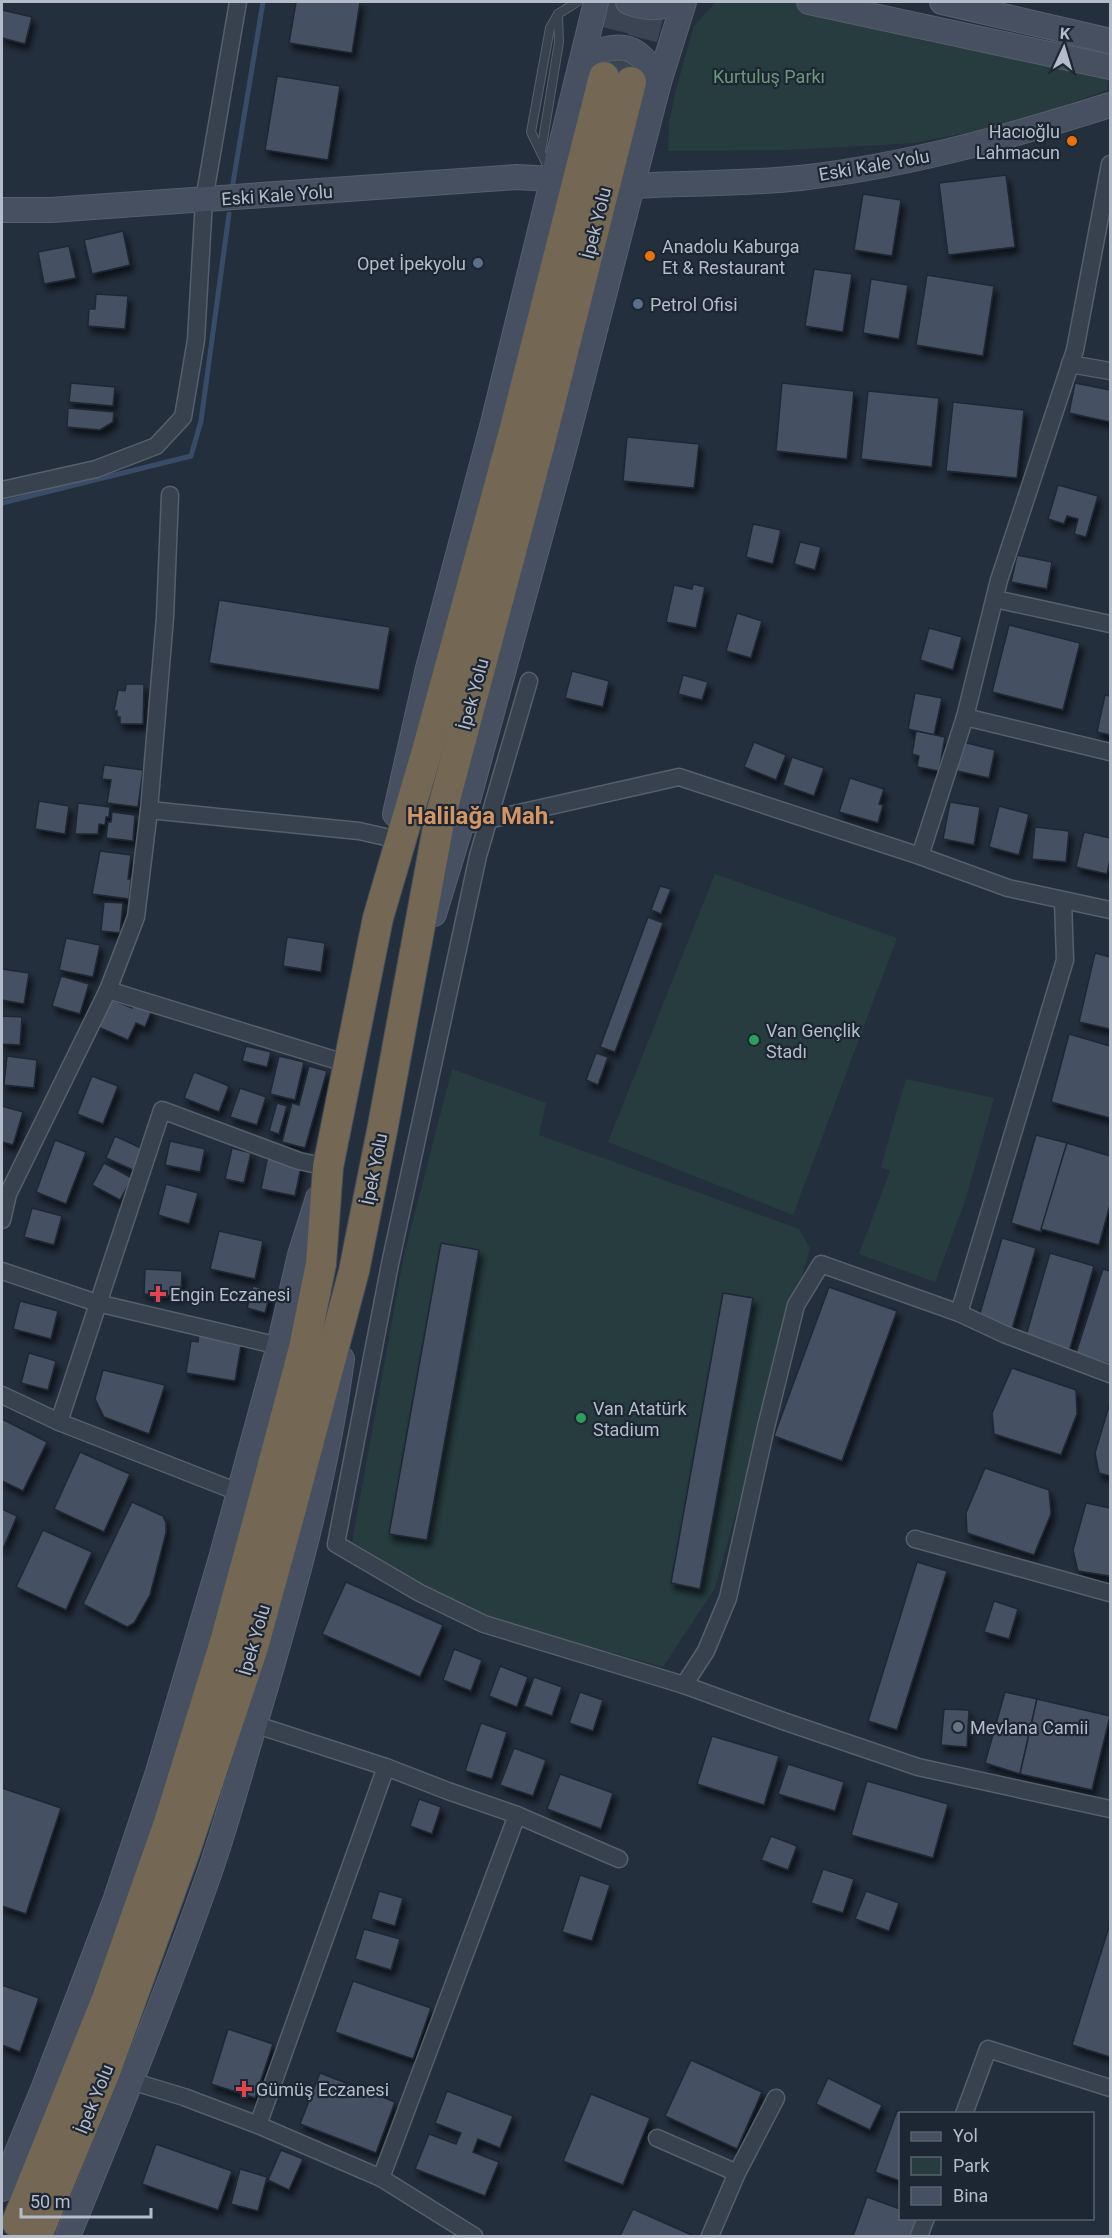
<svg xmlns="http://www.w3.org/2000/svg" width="1112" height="2238" viewBox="0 0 1112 2238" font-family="Roboto,sans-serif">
	<defs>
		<filter id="shadow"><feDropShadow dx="3.5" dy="6" stdDeviation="3" flood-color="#0009"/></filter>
	</defs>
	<rect width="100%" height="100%" fill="#242f3e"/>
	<g fill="#263c3f">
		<polygon points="724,2 802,2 1109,73 1107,90 1019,122 915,143 789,150 668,151 669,124 675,93 694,26 715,3"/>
		<polygon points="715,874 897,938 793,1215 608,1142"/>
		<polygon points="452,1069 546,1103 539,1135 799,1229 810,1248 715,1588 663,1667 577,1643 560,1644 480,1617 352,1542 404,1255"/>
		<polygon points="906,1079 994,1098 966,1198 935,1282 859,1254 890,1171 881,1167"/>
	</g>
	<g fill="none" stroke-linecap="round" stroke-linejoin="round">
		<g stroke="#394c67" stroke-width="5">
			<polyline points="233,183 263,2"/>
			<polyline points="2,503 191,456 201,421 229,214"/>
		</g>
	</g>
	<g fill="#455162" stroke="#1f2835" stroke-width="1.5" filter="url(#shadow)">
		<polygon points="296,2 360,2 352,53 289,43"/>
		<polygon points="2,10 32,17 25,44 2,38"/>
		<polygon points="277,76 340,86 328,160 265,150"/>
		<polygon points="1006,175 1015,247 948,255 939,183"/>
		<polygon points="863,194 901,200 892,256 854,250"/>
		<polygon points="123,231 130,265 92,274 84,240"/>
		<polygon points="69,246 76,278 44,284 38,252"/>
		<polygon points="814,269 852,274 843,332 805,326"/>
		<polygon points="927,275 994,286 983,356 916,345"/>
		<polygon points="871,279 908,285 899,339 863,333"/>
		<polygon points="96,294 128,296 125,329 88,326 89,309 95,309"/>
		<polygon points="71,383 115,387 113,406 69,402"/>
		<polygon points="782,383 854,391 847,459 776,451"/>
		<polygon points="1075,383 1110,390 1110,422 1069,413"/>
		<polygon points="868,391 939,398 932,467 861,459"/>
		<polygon points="953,402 1024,410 1017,478 946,471"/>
		<polygon points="68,408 114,412 113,422 100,430 67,427"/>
		<polygon points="627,437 699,444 694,488 623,481"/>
		<polygon points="1058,485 1098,496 1086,537 1074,534 1078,519 1067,516 1064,524 1048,519"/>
		<polygon points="753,524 781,530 773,564 746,557"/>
		<polygon points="800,542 821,547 815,570 794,564"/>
		<polygon points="1017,555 1052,562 1047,589 1011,582"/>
		<polygon points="693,584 705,587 696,628 666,622 674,585 692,589"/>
		<polygon points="219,600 390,627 379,690 209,663"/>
		<polygon points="737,613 762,621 751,658 726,651"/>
		<polygon points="1009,625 1080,643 1063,710 992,692"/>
		<polygon points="929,628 962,637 953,670 920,660"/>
		<polygon points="572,671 609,681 603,707 565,698"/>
		<polygon points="683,675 708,682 702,700 678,694"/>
		<polygon points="126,684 144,684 143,724 120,724 120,717 117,717 117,711 114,711 118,690 125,691"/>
		<polygon points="915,693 942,698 934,735 908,729"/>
		<polygon points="1105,695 1110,696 1110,735 1097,732"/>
		<polygon points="916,731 945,737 939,771 917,767 919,756 912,754"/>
		<polygon points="754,742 786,755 776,780 744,767"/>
		<polygon points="963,742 995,750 989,778 957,771"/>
		<polygon points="792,757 824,768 814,796 783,785"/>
		<polygon points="104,765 143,770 138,807 107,803 111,780 102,779"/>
		<polygon points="850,778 884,789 879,804 883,805 878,823 839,812"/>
		<polygon points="39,801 69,806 65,834 35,829"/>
		<polygon points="950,802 980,807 974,845 943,839"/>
		<polygon points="78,803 110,807 109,817 106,817 105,825 99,824 98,834 75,834"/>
		<polygon points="999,806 1029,814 1019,855 989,847"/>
		<polygon points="112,812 135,815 133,841 106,838 108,822 111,822"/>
		<polygon points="1035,827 1069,831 1066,862 1032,859"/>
		<polygon points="1084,832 1110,838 1110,860 1107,874 1076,867"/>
		<polygon points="100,851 131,855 128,879 131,879 129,899 92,894"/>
		<polygon points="660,886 671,889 661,914 651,910"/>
		<polygon points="104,902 123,903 120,933 101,931"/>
		<polygon points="648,917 663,923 615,1052 600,1047"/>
		<polygon points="287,937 325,943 321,972 283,966"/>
		<polygon points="66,938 100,945 93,977 59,970"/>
		<polygon points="1095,953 1110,957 1110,1029 1079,1022"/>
		<polygon points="2,969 29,973 24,1004 2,1000"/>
		<polygon points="61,976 89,984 80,1014 52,1006"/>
		<polygon points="110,999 132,1008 134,1002 152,1010 145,1027 136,1023 128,1040 98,1027"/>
		<polygon points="2,1016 22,1017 20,1045 2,1044"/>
		<polygon points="1069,1034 1110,1046 1110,1118 1051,1102"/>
		<polygon points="246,1046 271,1052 267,1067 242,1061"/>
		<polygon points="596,1053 608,1057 598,1085 586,1080"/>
		<polygon points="7,1056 37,1060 34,1088 4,1085"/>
		<polygon points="279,1056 304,1062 295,1100 270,1094"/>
		<polygon points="309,1066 327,1071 305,1148 282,1142 292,1103 299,1105"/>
		<polygon points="194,1072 229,1086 219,1112 184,1098"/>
		<polygon points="92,1076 118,1086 103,1124 77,1114"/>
		<polygon points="240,1088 266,1097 257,1125 230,1117"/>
		<polygon points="277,1103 287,1106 279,1134 269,1131"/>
		<polygon points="2,1106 23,1112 13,1145 2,1142"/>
		<polygon points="1036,1135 1067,1143 1041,1232 1011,1223"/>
		<polygon points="115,1136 143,1149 133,1170 106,1158"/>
		<polygon points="55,1140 86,1152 66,1204 36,1192"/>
		<polygon points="170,1141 205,1149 200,1172 165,1165"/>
		<polygon points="1067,1143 1110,1156 1110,1205 1099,1245 1041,1229"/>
		<polygon points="232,1148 251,1153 244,1183 225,1179"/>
		<polygon points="268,1155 302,1162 295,1196 261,1189"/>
		<polygon points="104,1163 132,1178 120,1200 92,1185"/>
		<polygon points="166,1184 198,1193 189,1224 158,1215"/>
		<polygon points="32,1208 62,1216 54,1245 24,1237"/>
		<polygon points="219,1231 263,1241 255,1279 210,1269"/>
		<polygon points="1002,1238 1036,1248 1012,1329 978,1320"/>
		<polygon points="441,1243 479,1250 427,1540 389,1534"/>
		<polygon points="1050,1253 1094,1266 1069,1352 1025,1339"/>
		<polygon points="145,1269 182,1271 181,1296 144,1294"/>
		<polygon points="1103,1269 1110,1271 1110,1364 1076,1353"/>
		<polygon points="253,1286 271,1291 265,1313 247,1308"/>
		<polygon points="829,1287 897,1311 842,1461 774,1436"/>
		<polygon points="723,1293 753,1298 700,1589 671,1583"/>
		<polygon points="20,1301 58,1311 51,1339 13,1329"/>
		<polygon points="199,1332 242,1340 235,1381 186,1373 191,1341 198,1342"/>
		<polygon points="29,1353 56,1361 48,1390 21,1383"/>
		<polygon points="1012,1368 1076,1390 1077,1414 1061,1455 994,1434 992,1413"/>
		<polygon points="103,1370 165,1385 149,1434 104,1417 95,1399"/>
		<polygon points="1109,1406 1110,1407 1110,1476 1099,1473 1095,1453"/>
		<polygon points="2,1419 47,1442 23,1491 2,1481"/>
		<polygon points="80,1452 130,1474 104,1532 54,1509"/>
		<polygon points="985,1468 1049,1490 1051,1514 1034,1555 967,1533 966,1513"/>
		<polygon points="132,1502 163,1516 166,1523 166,1533 150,1595 134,1623 127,1627 83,1604"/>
		<polygon points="1086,1503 1110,1508 1110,1576 1078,1571 1073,1550"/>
		<polygon points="2,1509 17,1516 2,1551"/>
		<polygon points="43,1530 92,1552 66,1610 16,1587"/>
		<polygon points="917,1562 947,1571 897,1730 868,1721"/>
		<polygon points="346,1582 443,1625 420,1677 322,1634"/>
		<polygon points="994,1601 1018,1609 1009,1639 984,1632"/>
		<polygon points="454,1649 482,1660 471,1691 443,1680"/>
		<polygon points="500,1666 528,1677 517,1707 489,1696"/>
		<polygon points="534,1677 562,1687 552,1716 524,1706"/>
		<polygon points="580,1692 603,1700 593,1731 569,1723"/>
		<polygon points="1005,1692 1037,1699 1020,1774 985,1763"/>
		<polygon points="1037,1699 1110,1716 1092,1790 1020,1774"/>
		<polygon points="944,1709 969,1710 967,1747 941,1745"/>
		<polygon points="481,1723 507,1732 492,1779 465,1771"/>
		<polygon points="712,1736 779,1756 764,1805 697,1784"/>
		<polygon points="514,1748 546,1760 533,1796 500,1785"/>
		<polygon points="788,1764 844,1782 835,1811 778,1794"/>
		<polygon points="560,1774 613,1793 601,1829 547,1809"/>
		<polygon points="867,1781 948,1804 933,1858 851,1835"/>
		<polygon points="2,1788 61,1808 26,1914 2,1906"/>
		<polygon points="419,1799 441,1807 432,1834 410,1826"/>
		<polygon points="771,1836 797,1846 788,1870 761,1860"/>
		<polygon points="823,1869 854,1879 843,1913 811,1903"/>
		<polygon points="580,1875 610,1885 592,1941 562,1932"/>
		<polygon points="379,1891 403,1898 395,1926 371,1919"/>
		<polygon points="866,1891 899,1903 889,1931 855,1919"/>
		<polygon points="1110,1924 1110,2057 1072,2045"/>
		<polygon points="364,1929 400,1939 391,1970 355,1959"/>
		<polygon points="353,1981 431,2008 413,2059 335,2032"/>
		<polygon points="2,1985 39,1998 20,2052 2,2045"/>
		<polygon points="228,2029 273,2044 255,2098 211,2084"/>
		<polygon points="691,2060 762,2092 737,2149 665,2116"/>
		<polygon points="320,2073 395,2102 376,2153 300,2124"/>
		<polygon points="828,2078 882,2105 870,2130 816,2104"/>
		<polygon points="447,2091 513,2116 500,2148 478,2139 473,2152 499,2162 485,2196 415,2169 429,2134 456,2144 461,2133 435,2123"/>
		<polygon points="591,2094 650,2118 623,2185 563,2161"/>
		<polygon points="897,2111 905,2114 900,2114 900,2181 875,2172"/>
		<polygon points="156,2144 232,2171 218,2210 142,2184"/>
		<polygon points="281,2150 303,2159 289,2190 268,2180"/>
		<polygon points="240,2169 267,2177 258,2211 231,2204"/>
		<polygon points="867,2197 900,2209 900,2218 917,2218 910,2236 853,2236"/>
		<polygon points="633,2209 694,2236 620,2236"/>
	</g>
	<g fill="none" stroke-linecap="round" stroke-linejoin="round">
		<g stroke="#3a4453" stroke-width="30" stroke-dasharray="30 15" stroke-linecap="butt">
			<polyline points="605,74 623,2"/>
			<polyline points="631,82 652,2"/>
		</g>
		<g stroke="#565f6c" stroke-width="10">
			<g id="lane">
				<polyline points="541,152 559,42 558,14"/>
				<polyline points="549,169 531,132 550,28 558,14 577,2"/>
			</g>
		</g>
		<g stroke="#565f6c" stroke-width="19">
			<g id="street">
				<polyline points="1070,364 1110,371"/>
				<polyline points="2,490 96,469 156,446 183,417 196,340 204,200 238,2"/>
				<polyline points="995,599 1110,624"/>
				<polyline points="529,681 478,856 390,1264 336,1544 420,1593 484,1624 684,1685 786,1722 918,1767 1110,1809"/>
				<polyline points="965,717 1110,752"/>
				<polyline points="149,810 359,831 390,838"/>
				<polyline points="461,826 679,777 920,856 1008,888 1110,910"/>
				<polyline points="920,856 965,717 999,580 1075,350 1110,164"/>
				<polyline points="108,990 348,1064"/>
				<polyline points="2,1220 8,1194 108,990 136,917 149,810 165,617 170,495"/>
				<polyline points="2,1271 97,1303 279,1346"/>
				<polyline points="959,1313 1065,960 1063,901"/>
				<polyline points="2,1395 59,1422 238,1492"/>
				<polyline points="59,1422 162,1110 299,1161 328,1167"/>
				<polyline points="915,1539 1110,1593"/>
				<polyline points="684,1685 706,1651 728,1598 766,1427 796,1305 821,1264 959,1313 1004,1334 1110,1374"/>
				<polyline points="254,1724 386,1767 448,1791 517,1815 619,1859"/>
				<polyline points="131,2081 184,2097 258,2125 381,2178 474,2236"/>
				<polyline points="964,2114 988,2049 1110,2088"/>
				<polyline points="258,2125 386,1767"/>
				<polyline points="657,2138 737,2173"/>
				<polyline points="381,2178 517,1815"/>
				<polyline points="710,2236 737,2173 776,2098"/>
				<polyline points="919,2236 926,2218"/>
			</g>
		</g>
		<g stroke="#565f6c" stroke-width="26">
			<g id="secondary">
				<path d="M 628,2 C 645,9 661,9 679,2"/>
				<polyline points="809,2 1110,67"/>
				<polyline points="942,2 1110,41"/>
				<path d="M 583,57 C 621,40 640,44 659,82"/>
				<path d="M 632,186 C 688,183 745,184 800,178 C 906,166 1009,137 1110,105"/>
				<polyline points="2,210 51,210 517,177 553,179"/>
				<polyline points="395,814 428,668 493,423 596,2"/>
				<polyline points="434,914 461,826 566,442 659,82 684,2"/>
				<polyline points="2,2189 44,2087 115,1901 158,1772 220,1562 279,1346 300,1255 318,1198"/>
				<path d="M 68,2236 C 117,2116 166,1997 209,1874 C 228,1820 242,1765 259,1710 C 293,1595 326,1478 342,1359"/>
			</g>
		</g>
		<g stroke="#434c59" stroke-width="32">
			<g id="highway">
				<polyline points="17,2222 107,1999 169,1823 225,1642 262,1506 304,1348 321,1264 328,1167 378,918 427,751 515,428 604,77"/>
				<polyline points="38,2233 105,2072 185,1851 253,1647 289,1516 354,1271 382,1131 439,822 542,435 631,82"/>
			</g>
		</g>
		<use href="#lane" stroke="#38414e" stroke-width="8"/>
		<use href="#street" stroke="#38414e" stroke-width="16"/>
		<use href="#secondary" stroke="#465061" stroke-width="24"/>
		<use href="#highway" stroke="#746855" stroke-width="30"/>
	</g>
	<g fill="#e8710a" stroke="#1d2633" stroke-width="2">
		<circle cx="1072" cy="141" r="6"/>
		<circle cx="650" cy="256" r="6"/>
	</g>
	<g fill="#5c6f8a" stroke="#1d2633" stroke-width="2">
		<circle cx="478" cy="263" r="6"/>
		<circle cx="638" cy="304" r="6"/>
	</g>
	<g fill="#2e9e5b" stroke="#1d2633" stroke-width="2">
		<circle cx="754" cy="1040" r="6"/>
		<circle cx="581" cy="1418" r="6"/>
	</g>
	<g fill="#e0444e" stroke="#1d2633" stroke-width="2">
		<path d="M155 1285h6v6h6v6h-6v6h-6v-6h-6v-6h6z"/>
		<path d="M241 2080h6v6h6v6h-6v6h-6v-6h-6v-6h6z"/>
	</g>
	<circle fill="#6b7280" stroke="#1d2633" stroke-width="2" cx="958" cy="1727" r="6"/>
	<g text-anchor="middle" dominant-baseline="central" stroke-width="4.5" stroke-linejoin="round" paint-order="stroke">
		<g font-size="18" fill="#6b9a76" stroke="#1d2633">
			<text x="769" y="76">Kurtuluş Parkı</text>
		</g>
		<g font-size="18" fill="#b4bcc9" stroke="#1d2633" text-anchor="start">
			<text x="1060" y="131" text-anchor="end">Hacıoğlu<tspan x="1060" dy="21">Lahmacun</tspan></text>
			<text x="662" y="246">Anadolu Kaburga<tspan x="662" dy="21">Et &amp; Restaurant</tspan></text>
			<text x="466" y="263" text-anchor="end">Opet İpekyolu</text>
			<text x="650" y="304">Petrol Ofisi</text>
			<text x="766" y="1030">Van Gençlik<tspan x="766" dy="21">Stadı</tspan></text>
			<text x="170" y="1294">Engin Eczanesi</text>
			<text x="593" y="1408">Van Atatürk<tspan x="593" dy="21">Stadium</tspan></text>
			<text x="970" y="1727">Mevlana Camii</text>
			<text x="256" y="2089">Gümüş Eczanesi</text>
		</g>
		<g font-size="18" fill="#b4bcc9" stroke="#1d2633">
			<text transform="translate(874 165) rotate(-10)">Eski Kale Yolu</text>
			<text transform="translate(277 195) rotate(-4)">Eski Kale Yolu</text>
			<text transform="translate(596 223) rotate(-76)">İpek Yolu</text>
			<text transform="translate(473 694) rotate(-75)">İpek Yolu</text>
			<text transform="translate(374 1169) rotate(-79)">İpek Yolu</text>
			<text transform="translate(254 1640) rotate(-74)">İpek Yolu</text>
			<text transform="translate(94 2099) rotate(-68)">İpek Yolu</text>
		</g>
		<g font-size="24" font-weight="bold" fill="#d59563" stroke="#1d2633">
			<text x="481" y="816">Halilağa Mah.</text>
		</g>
	</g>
	<rect width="1112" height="2238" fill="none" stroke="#b4bcc9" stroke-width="6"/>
	<rect x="899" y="2112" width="195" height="108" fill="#1d2633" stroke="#59626f" stroke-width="1.5"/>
	<rect x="911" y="2132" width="30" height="9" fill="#465061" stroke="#59626f" stroke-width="1.5"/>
	<text x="953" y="2142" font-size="18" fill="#b4bcc9">Yol</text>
	<rect x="911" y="2157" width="30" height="18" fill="#263c3f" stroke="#59626f" stroke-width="1.5"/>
	<text x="953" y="2172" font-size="18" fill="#b4bcc9">Park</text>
	<rect x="911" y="2187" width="30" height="18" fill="#455162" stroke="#59626f" stroke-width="1.5"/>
	<text x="953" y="2202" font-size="18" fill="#b4bcc9">Bina</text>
	<g transform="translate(1064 48) rotate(4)" stroke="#1d2633" stroke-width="4.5" paint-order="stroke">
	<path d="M0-4.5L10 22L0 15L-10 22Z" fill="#b4bcc9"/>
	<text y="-9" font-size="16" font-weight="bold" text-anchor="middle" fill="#b4bcc9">K</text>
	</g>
	<path d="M21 2208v9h130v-9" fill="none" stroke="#b4bcc9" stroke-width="3"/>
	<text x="30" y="2208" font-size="18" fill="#b4bcc9" stroke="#1d2633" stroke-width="4.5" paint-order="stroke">50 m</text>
</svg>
